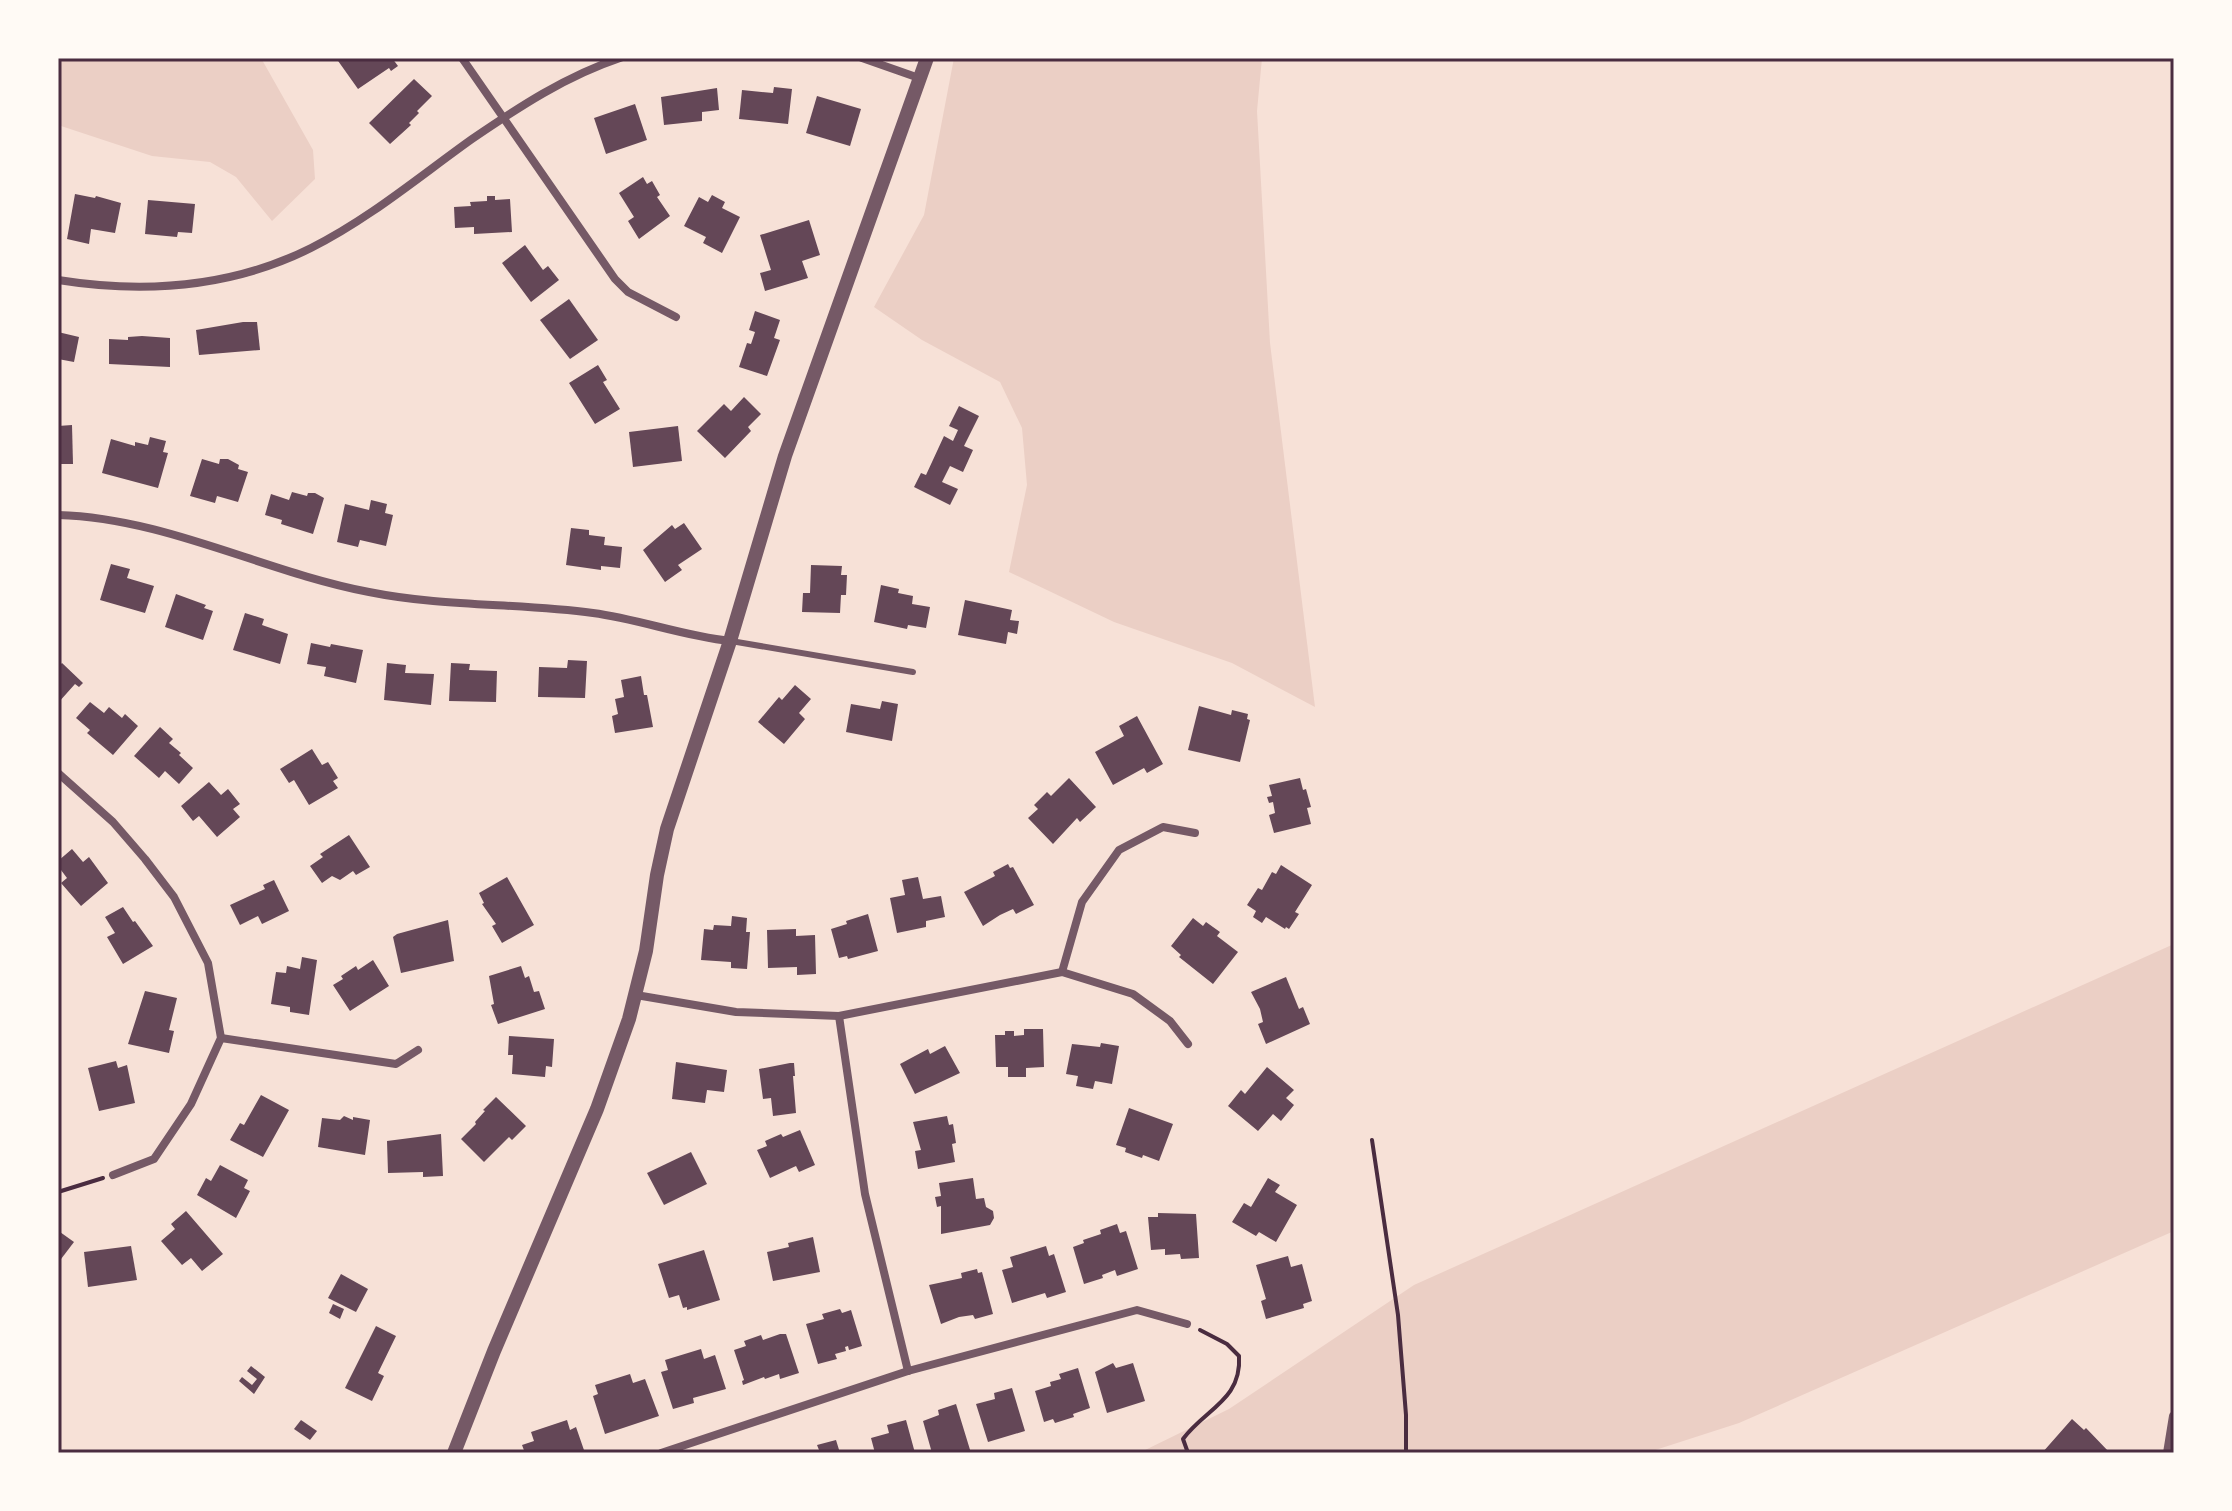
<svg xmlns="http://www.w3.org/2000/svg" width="2232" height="1511" viewBox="0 0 2232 1511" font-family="'PT Sans',sans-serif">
	<rect width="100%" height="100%" fill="#f7e1d7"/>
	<g fill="#ebcfc5">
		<polygon points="58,58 261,58 313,150 315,179 272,221 236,177 210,162 152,156 58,125"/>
		<polygon points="954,58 1262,58 1257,111 1270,343 1315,707 1232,663 1114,622 1009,572 1027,485 1022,428 1000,382 922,340 874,307 924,215"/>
		<polygon points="2174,944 2174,1231 1739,1423 1646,1453 1139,1453 1229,1409 1414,1285"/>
	</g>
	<g fill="#644757">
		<polygon points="336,58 392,58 398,66 391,71 389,68 358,89"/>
		<polygon points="414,79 432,96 417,111 419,113 409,123 411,125 390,144 369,123"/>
		<polygon points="774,87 792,89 788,124 739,119 742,90 773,93"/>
		<polygon points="717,88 719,110 702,112 702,121 664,125 661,97"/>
		<polygon points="817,96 861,109 850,146 806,133"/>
		<polygon points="635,104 647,140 606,154 594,118"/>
		<polygon points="643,177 647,184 652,181 660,195 657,197 670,216 639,239 628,221 634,217 619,193"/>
		<polygon points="75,194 95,198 96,196 121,203 115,233 91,229 89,244 67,239"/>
		<polygon points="712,195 725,202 722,208 740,217 722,253 703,243 706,237 684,226 699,197 708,202"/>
		<polygon points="487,196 495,196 495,200 510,199 512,232 474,234 474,227 455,228 454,207 471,206 470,202 487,201"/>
		<polygon points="148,200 195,204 192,233 178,232 177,237 145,234"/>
		<polygon points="809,220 820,255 802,261 808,278 765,291 760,273 771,270 760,235"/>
		<polygon points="525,245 543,270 548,266 559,280 531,302 502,263"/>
		<polygon points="569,299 598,340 570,359 540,320"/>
		<polygon points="755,311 780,320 774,338 780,340 767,376 739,367 747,343 751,344 755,332 749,330"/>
		<polygon points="243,322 257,322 260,350 199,355 196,330"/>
		<polygon points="58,332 79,337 74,362 58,359"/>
		<polygon points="142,336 170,338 170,367 109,364 109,339 128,340 128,337"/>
		<polygon points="598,365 607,380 603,382 620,409 595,424 569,383"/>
		<polygon points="744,397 761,414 748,427 751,431 725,458 697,431 724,404 731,411"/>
		<polygon points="959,406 979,416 964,446 973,450 963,472 950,466 942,482 958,489 950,505 914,487 921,473 926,475 944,436 953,441 958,430 949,426"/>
		<polygon points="72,425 73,464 58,464 58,426"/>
		<polygon points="678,426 682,461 633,467 629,432"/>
		<polygon points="150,437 166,441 163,452 168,453 158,488 102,473 111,439 135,446 135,442 148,445"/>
		<polygon points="202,459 219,464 220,459 228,459 239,465 238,469 248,472 238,502 217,496 215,503 190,496"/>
		<polygon points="292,492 307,496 308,493 315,493 324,498 313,534 281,524 282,520 265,515 271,494 289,500"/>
		<polygon points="371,500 387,504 385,513 393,515 386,546 360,540 358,547 337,542 345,504 369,510"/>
		<polygon points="684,523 702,549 678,565 682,570 665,582 643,550 672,525 675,529"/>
		<polygon points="571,528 589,530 589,535 605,537 604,545 622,547 620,568 601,566 601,570 566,565"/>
		<polygon points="111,564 130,569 127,578 154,586 145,613 100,600"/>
		<polygon points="811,565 842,566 841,575 847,575 846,595 841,595 840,613 802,612 803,593 810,593"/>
		<polygon points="881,585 899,589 898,593 913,596 912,604 930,607 926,628 908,625 907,629 874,622"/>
		<polygon points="176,594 206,605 204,608 213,611 203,640 165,627"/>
		<polygon points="965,600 1012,610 1010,620 1019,621 1017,634 1008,632 1006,644 958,635"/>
		<polygon points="245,613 264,619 262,625 288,634 280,664 233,650"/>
		<polygon points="311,643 330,647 331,644 363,650 356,683 324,676 326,667 307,664"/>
		<polygon points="568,660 587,661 585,698 538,697 539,667 567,668"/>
		<polygon points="62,663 83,683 79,687 75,684 58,703 58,667"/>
		<polygon points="387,663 406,665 405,673 434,674 431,705 384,700"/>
		<polygon points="451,663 470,664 469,670 497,671 496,702 449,701"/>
		<polygon points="641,676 644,695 647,695 653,727 615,733 612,716 618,714 615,699 624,697 621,680"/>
		<polygon points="795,685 811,699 799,713 805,719 784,744 758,722 779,697 782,700"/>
		<polygon points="882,701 898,704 892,741 846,732 851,704 880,709"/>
		<polygon points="90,702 104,713 109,707 122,718 125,714 138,726 113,755 87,733 90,730 76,718"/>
		<polygon points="1199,706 1231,715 1232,710 1248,714 1247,719 1250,720 1240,762 1188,750"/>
		<polygon points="1137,716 1163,764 1147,773 1144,768 1113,785 1095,752 1124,736 1119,726"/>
		<polygon points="160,727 173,739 169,743 181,753 179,755 193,768 179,784 165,771 159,778 134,756"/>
		<polygon points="312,749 322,765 328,762 338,778 333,781 338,788 309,805 294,780 289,783 280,769"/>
		<polygon points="1069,778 1096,807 1080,822 1077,818 1053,844 1028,818 1038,809 1034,805 1047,792 1051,796"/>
		<polygon points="1300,778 1303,790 1306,789 1311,807 1307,808 1311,824 1274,833 1269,815 1275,813 1273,802 1269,803 1267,797 1272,796 1269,785"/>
		<polygon points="209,782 221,795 228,789 240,804 233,809 240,817 217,837 199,816 193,821 181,806"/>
		<polygon points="349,835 370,867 356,875 353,871 340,880 332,876 322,883 310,866 323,857 320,854"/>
		<polygon points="72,849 83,862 89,857 108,883 81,906 61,883 67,878 58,866 58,861"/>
		<polygon points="1008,864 1010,868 1013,867 1034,905 1016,914 1013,909 1000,915 983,926 964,892 995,876 993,872"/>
		<polygon points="1281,865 1312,885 1295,912 1299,914 1289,929 1286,927 1285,929 1266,917 1262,923 1253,917 1256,911 1247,905 1258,888 1262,890 1272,872 1276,874"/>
		<polygon points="507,877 534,925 502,943 492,926 496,924 482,904 484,903 479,893"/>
		<polygon points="918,877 923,899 941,896 945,917 926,921 926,927 897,933 890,898 905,895 902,880"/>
		<polygon points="274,880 289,911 262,924 258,916 240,925 230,905 265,889 263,885"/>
		<polygon points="123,907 133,922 135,921 153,946 123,964 107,937 115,933 105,917"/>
		<polygon points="868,914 878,951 848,959 847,956 839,958 831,929 847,924 846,921"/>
		<polygon points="732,916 747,918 746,932 750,932 747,969 731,968 731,962 701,960 704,929 713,930 714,925 731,926"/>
		<polygon points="1193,918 1203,926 1206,922 1220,932 1217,936 1238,952 1213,984 1179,957 1181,955 1171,946"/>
		<polygon points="448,920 454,961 401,973 393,937 397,934"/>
		<polygon points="796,929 796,936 815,935 816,974 797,975 797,967 768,968 767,930"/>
		<polygon points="302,957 317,960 309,1015 290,1012 290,1007 271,1004 276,972 286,973 287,966 300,969"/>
		<polygon points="373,960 389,986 350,1011 333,985 343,979 341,976 356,966 358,970"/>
		<polygon points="521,966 525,978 529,976 534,992 539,991 545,1009 498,1024 491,1005 494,1004 489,976"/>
		<polygon points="1286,977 1299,1009 1303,1007 1310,1024 1266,1044 1258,1024 1263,1022 1260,1009 1251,992"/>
		<polygon points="145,991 177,998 169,1030 174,1031 169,1053 128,1044"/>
		<polygon points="1024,1029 1043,1029 1044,1067 1026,1068 1026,1077 1008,1077 1008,1067 996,1067 995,1035 1005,1035 1005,1031 1014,1031 1014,1036 1024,1035"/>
		<polygon points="509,1036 554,1039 552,1067 546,1066 545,1077 512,1074 513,1055 508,1055"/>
		<polygon points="1101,1043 1119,1046 1112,1084 1095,1081 1093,1089 1076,1086 1078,1076 1066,1074 1072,1044 1100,1047"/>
		<polygon points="945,1046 960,1073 915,1094 900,1064 928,1049 930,1054"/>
		<polygon points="116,1061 118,1068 127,1065 135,1103 99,1111 88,1068"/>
		<polygon points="676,1062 727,1070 724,1092 707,1090 705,1103 672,1099"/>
		<polygon points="790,1063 794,1063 795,1076 793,1076 796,1113 773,1116 771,1098 763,1099 759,1069"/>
		<polygon points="1267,1067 1294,1090 1286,1098 1294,1105 1281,1121 1273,1114 1258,1131 1228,1106 1241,1090 1245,1094"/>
		<polygon points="261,1095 289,1110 263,1157 230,1140 240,1123 244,1125"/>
		<polygon points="496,1097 526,1126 512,1140 509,1137 484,1162 461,1139 476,1124 475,1122 485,1111 483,1110"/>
		<polygon points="1129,1108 1173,1124 1159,1161 1143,1155 1142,1158 1125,1152 1126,1148 1116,1145"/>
		<polygon points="344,1116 353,1120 353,1117 370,1120 365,1155 318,1147 322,1118 340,1120"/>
		<polygon points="947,1116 949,1125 953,1124 956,1143 952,1144 955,1162 918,1169 915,1151 921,1150 913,1122"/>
		<polygon points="800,1130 815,1165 799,1172 796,1166 770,1178 757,1150 767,1146 765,1141 781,1134 783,1137"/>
		<polygon points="441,1134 443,1176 423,1177 423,1172 388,1173 387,1141"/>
		<polygon points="691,1152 707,1184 664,1205 647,1173"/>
		<polygon points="220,1165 248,1180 244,1188 250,1191 236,1218 197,1195 206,1178 211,1181"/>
		<polygon points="973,1178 976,1199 984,1198 986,1207 993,1211 994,1218 990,1225 941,1234 941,1206 937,1207 935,1197 941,1196 939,1183"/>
		<polygon points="1268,1178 1280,1185 1275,1192 1297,1205 1276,1242 1259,1232 1256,1236 1232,1222 1244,1203 1251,1207"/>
		<polygon points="186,1211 223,1254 202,1271 191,1258 182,1265 161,1241 175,1229 171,1224"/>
		<polygon points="1158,1213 1196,1214 1199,1258 1181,1259 1180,1254 1165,1255 1165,1249 1151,1250 1148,1217 1158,1217"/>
		<polygon points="1117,1224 1120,1233 1126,1231 1138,1269 1117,1276 1115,1270 1102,1275 1103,1278 1084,1284 1073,1247 1084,1243 1083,1240 1101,1234 1100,1230"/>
		<polygon points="60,1232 74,1242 58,1263 58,1235"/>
		<polygon points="813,1237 820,1272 773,1281 767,1252 789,1247 788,1243"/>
		<polygon points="131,1246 137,1280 88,1287 84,1252"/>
		<polygon points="1046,1246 1049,1256 1054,1254 1066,1292 1047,1298 1045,1293 1012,1303 1002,1270 1013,1267 1010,1257"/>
		<polygon points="704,1250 720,1300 687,1310 687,1307 683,1308 679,1295 669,1298 658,1264"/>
		<polygon points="1288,1256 1291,1267 1302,1264 1312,1301 1303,1304 1304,1308 1266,1319 1261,1301 1266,1299 1256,1265"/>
		<polygon points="977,1269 978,1273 982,1272 993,1314 975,1319 973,1315 959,1317 941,1324 929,1285 962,1278 961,1273"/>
		<polygon points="341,1274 368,1289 356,1312 328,1298"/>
		<polygon points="333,1304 344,1309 340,1319 329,1313"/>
		<polygon points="840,1309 842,1313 851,1310 862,1346 849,1350 848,1346 845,1347 846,1351 835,1354 837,1359 818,1364 806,1324 824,1319 822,1314"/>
		<polygon points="376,1326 396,1336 378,1373 384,1376 372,1401 345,1388"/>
		<polygon points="780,1334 786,1334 799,1373 780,1379 779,1374 765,1379 764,1377 743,1385 742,1381 744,1380 734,1350 746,1346 744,1341 761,1335 763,1340"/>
		<polygon points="701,1349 704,1359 715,1355 726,1389 693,1398 694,1403 673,1409 661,1372 668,1370 665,1360"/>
		<polygon points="1113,1363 1116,1368 1133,1363 1145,1401 1107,1413 1095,1372"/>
		<polygon points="251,1366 265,1377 254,1394 239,1381 242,1377 252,1385 257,1379 247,1371"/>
		<polygon points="1078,1368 1090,1408 1073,1414 1074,1417 1055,1423 1053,1419 1044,1422 1035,1391 1051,1386 1050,1382 1061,1379 1059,1374"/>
		<polygon points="630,1374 633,1383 645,1379 659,1416 605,1434 593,1396 598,1394 595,1385"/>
		<polygon points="1012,1388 1025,1431 988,1442 976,1404 995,1399 994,1393"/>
		<polygon points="956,1404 971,1453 932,1453 923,1421 939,1415 938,1410"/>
		<polygon points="2072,1419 2084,1430 2086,1428 2110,1453 2042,1453"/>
		<polygon points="301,1420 317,1431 310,1440 294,1429"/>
		<polygon points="567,1420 570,1430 576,1427 585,1453 525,1453 522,1445 534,1441 531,1432"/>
		<polygon points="906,1420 915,1453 875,1453 871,1438 889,1433 887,1425"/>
		<polygon points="836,1440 840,1453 811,1453 819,1450 817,1445"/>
	</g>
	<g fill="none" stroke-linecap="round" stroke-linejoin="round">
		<g stroke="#4a2c40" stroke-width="4">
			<polyline points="1372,1140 1398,1315 1406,1415 1406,1453"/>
			<polyline points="58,1192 103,1178"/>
			<path d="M 1188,1453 L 1183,1439 C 1205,1409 1242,1400 1239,1356 L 1227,1344 L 1200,1330"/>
		</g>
		<polyline stroke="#755966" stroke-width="6" points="731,641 913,672"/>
		<g stroke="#755966" stroke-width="8">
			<polyline points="462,58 615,279 628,292 676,317"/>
			<polyline points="862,58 919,78"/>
			<path d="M 58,280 C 146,294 231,288 311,248 C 369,219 420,176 472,139 C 519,107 566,76 620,58"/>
			<path d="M 58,515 C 166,518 264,572 369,592 C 443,607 519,603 593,613 C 639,619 683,636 730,641"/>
			<polyline points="58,773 113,822 145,859 174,897 208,963 221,1038 191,1104 154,1159 113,1175"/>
			<polyline points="1062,972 1082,902 1119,850 1163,827 1195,833"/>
			<polyline points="636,995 736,1012 839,1016 1062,972 1133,994 1170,1021 1188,1044"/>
			<polyline points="839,1016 865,1194 908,1371"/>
			<polyline points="221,1038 396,1064 418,1050"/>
			<polyline points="661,1453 908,1371 1137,1310 1187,1324"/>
			<polyline points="2167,1453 2173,1416"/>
		</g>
		<polyline stroke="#755966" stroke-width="14" points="454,1453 494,1351 597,1109 629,1019 646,951 657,875 667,829 730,641 785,456 927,58"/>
	</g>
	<rect width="2232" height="1511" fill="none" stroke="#fffaf5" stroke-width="120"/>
	<rect x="60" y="60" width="2112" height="1391" fill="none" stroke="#4a2c40" stroke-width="3"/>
</svg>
